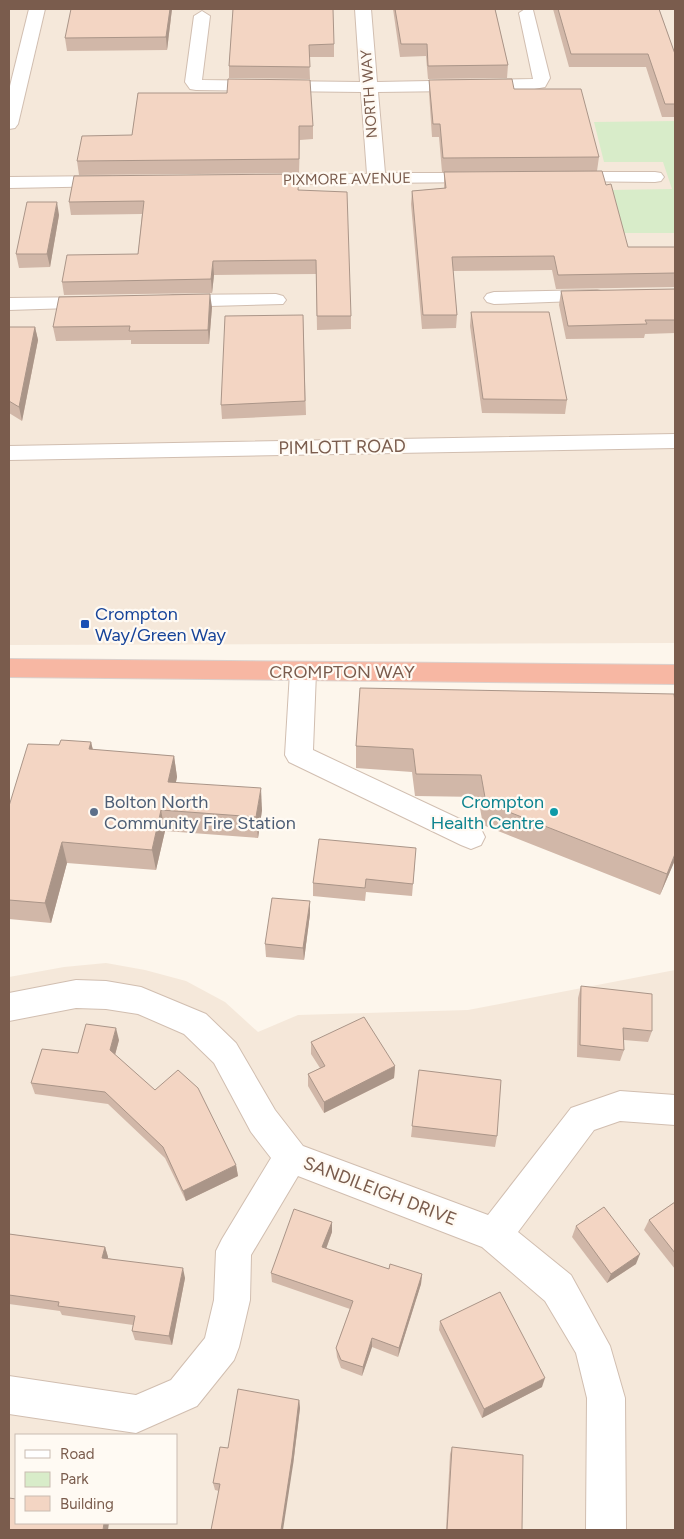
<svg xmlns="http://www.w3.org/2000/svg" width="684" height="1539" viewBox="0 0 684 1539" font-family="Figtree,sans-serif">
	<rect width="100%" height="100%" fill="#fdf6ec"/>
	<g fill="#f5e8da" fill-rule="evenodd">
		<polygon points="9,9 675,9 675,643 9,645"/>
		<path d="M 106,963 L 145,970 L 186,981 L 225,1002 L 258,1032 L 298,1015 L 468,1010 L 675,970 L 675,1530 L 9,1530 L 9,977 L 64,967 ZM 16,1435 L 176,1435 L 176,1523 L 16,1523 Z"/>
	</g>
	<polygon fill="#d8ecc9" points="675,121 675,233 622,233 610,190 672,189 663,162 604,162 594,122"/>
	<g fill="none" stroke-linecap="round" stroke-linejoin="round">
		<g stroke="#d1beb0" stroke-width="2">
			<g id="street">
				<polygon points="29,9 45,9 18,124 15,128 9,129 9,90"/>
				<polygon points="355,9 371,9 377,82 533,79 519,13 525,9 533,10 550,78 545,87 529,90 378,92 385,173 481,173 487,174 490,178 487,182 256,184 253,180 256,176 262,175 367,174 361,92 196,90 190,89 185,82 194,16 202,11 210,16 202,80 360,82"/>
				<polygon points="567,172 655,172 661,173 664,177 661,181 655,182 561,181 558,177 561,173"/>
				<polygon points="109,176 115,178 118,182 115,186 9,188 9,177"/>
				<polygon points="597,290 604,292 607,296 604,300 494,304 487,302 484,298 487,294 494,292"/>
				<polygon points="276,294 283,296 286,300 283,304 173,307 166,305 163,301 166,297 173,295"/>
				<polygon points="95,297 102,299 105,303 102,307 9,310 9,298"/>
				<polygon points="675,434 675,448 9,460 9,446"/>
				<polygon points="303,662 312,665 316,672 313,750 481,829 485,837 481,845 471,849 461,845 289,762 285,755 290,672 294,665"/>
				<polygon points="76,980 106,981 141,987 206,1014 236,1043 275,1110 303,1146 488,1215 571,1108 620,1091 675,1095 675,1125 620,1121 594,1130 518,1232 571,1275 610,1346 625,1398 626,1530 586,1530 587,1398 576,1353 545,1301 482,1247 298,1176 251,1255 250,1300 239,1347 234,1360 197,1406 136,1433 9,1414 9,1376 136,1395 171,1380 205,1338 214,1300 216,1251 222,1239 271,1158 251,1132 214,1063 184,1034 138,1014 106,1009 76,1008 9,1021 9,993"/>
			</g>
		</g>
		<g stroke="#dad1cd" stroke-width="2">
			<polygon id="highway" points="9,659 675,665 675,684 9,677"/>
		</g>
		<use href="#street" fill="#fff" fill-rule="evenodd"/>
		<use href="#highway" fill="#f7b7a3" fill-rule="evenodd"/>
	</g>
	<g fill="#d1b7a8">
		<polygon points="172,9 167,50 67,51 65,38"/>
		<polygon points="233,9 334,44 334,57 309,57 310,79 229,78 229,66"/>
		<polygon points="393,9 495,9 508,65 507,78 428,79 426,56 400,57"/>
		<polygon points="553,9 659,9 675,54 675,117 662,117 646,67 569,67"/>
		<polygon points="429,80 514,89 599,157 597,171 442,172 439,137 432,137 429,93"/>
		<polygon points="138,93 313,126 313,139 300,140 299,173 79,175 77,161 132,135"/>
		<polygon points="444,172 606,185 628,247 675,247 675,287 556,289 552,270 453,271 457,315 456,328 422,329 411,204 412,191 444,188"/>
		<polygon points="299,190 351,316 351,329 317,330 316,274 214,275 212,293 64,295 62,282 138,254 142,214 71,215 69,202"/>
		<polygon points="59,215 50,267 19,268 16,254"/>
		<polygon points="675,289 675,333 645,334 644,338 566,339 559,305 561,291"/>
		<polygon points="212,307 209,344 131,344 131,340 56,341 53,327"/>
		<polygon points="471,312 567,400 565,414 482,413 470,326"/>
		<polygon points="303,315 306,415 222,419 221,405"/>
		<polygon points="9,327 35,327 38,340 22,421 9,413"/>
		<polygon points="675,702 675,860 660,895 483,825 478,797 415,796 412,772 356,768 356,746"/>
		<polygon points="91,742 93,750 174,756 177,777 176,782 262,810 258,838 165,831 156,870 67,863 51,923 9,919 9,806 59,745"/>
		<polygon points="415,861 412,896 366,892 365,901 313,896 313,883"/>
		<polygon points="310,914 304,960 266,957 265,944"/>
		<polygon points="581,986 652,1031 648,1042 624,1040 624,1050 620,1061 577,1057 578,998"/>
		<polygon points="119,1040 115,1055 236,1165 238,1176 186,1201 165,1158 108,1104 35,1094 31,1083 78,1053"/>
		<polygon points="311,1042 395,1066 394,1078 324,1113 308,1086 308,1074 320,1068 311,1054"/>
		<polygon points="419,1070 497,1136 495,1147 411,1137"/>
		<polygon points="675,1202 675,1269 644,1230 649,1220"/>
		<polygon points="332,1222 332,1232 326,1249 389,1269 422,1274 421,1284 398,1357 372,1347 362,1376 341,1368 337,1357 336,1348 350,1309 272,1282 271,1273"/>
		<polygon points="576,1226 636,1264 607,1283 572,1237"/>
		<polygon points="9,1234 105,1247 108,1257 108,1258 185,1278 172,1345 135,1340 132,1331 133,1325 62,1315 60,1311 9,1304"/>
		<polygon points="440,1321 542,1387 482,1418 439,1330"/>
		<polygon points="299,1400 300,1408 293,1465 219,1491 215,1490 213,1483 228,1448"/>
		<polygon points="452,1447 522,1530 446,1530 450,1454"/>
	</g>
	<g fill="#aa9588">
		<polygon points="170,9 172,9 167,50 166,37"/>
		<polygon points="57,202 59,215 50,267 47,254"/>
		<polygon points="213,261 214,275 212,293 211,279"/>
		<polygon points="210,294 212,307 209,344 208,330"/>
		<polygon points="35,327 38,340 22,421 19,407"/>
		<polygon points="91,742 96,764 89,749"/>
		<polygon points="174,756 177,777 171,803 168,782"/>
		<polygon points="261,788 262,810 258,838 256,817"/>
		<polygon points="161,810 165,831 156,870 152,850"/>
		<polygon points="62,842 67,863 51,923 45,903"/>
		<polygon points="675,854 675,860 660,895 667,874"/>
		<polygon points="310,901 310,914 304,960 303,948"/>
		<polygon points="116,1028 119,1040 113,1062 110,1050"/>
		<polygon points="395,1066 394,1078 324,1113 324,1102"/>
		<polygon points="236,1165 238,1176 186,1201 183,1191"/>
		<polygon points="332,1222 332,1232 323,1257 322,1247"/>
		<polygon points="105,1247 108,1257 106,1268 102,1258"/>
		<polygon points="640,1254 636,1264 607,1283 611,1274"/>
		<polygon points="183,1268 185,1278 172,1345 169,1336"/>
		<polygon points="422,1274 421,1284 398,1357 399,1348"/>
		<polygon points="372,1338 372,1347 362,1376 363,1367"/>
		<polygon points="545,1378 542,1387 482,1418 484,1409"/>
		<polygon points="299,1400 300,1408 293,1465 283,1530 281,1530"/>
		<polygon points="104,1523 109,1523 108,1530 103,1530"/>
	</g>
	<g fill="#f3d5c3" stroke="#aa9588">
		<polygon points="71,9 170,9 166,37 65,38"/>
		<polygon points="233,9 333,9 334,44 309,45 310,67 229,66"/>
		<polygon points="395,9 495,9 508,65 428,66 427,44 401,44"/>
		<polygon points="558,9 659,9 675,54 675,104 665,104 648,54 571,54"/>
		<polygon points="228,79 310,80 313,126 299,126 299,159 77,161 82,136 132,135 138,93 227,93"/>
		<polygon points="512,79 514,89 581,89 599,157 443,158 440,124 433,124 429,80"/>
		<polygon points="602,171 606,185 611,184 628,247 675,247 675,273 558,275 554,256 452,257 457,315 423,315 412,191 446,188 444,172"/>
		<polygon points="299,174 298,190 347,192 351,316 317,316 316,260 213,261 211,279 62,282 67,255 138,254 144,201 69,202 74,176"/>
		<polygon points="27,202 57,202 47,254 16,254"/>
		<polygon points="675,289 675,320 645,320 647,324 568,326 561,291"/>
		<polygon points="210,294 208,330 129,331 130,326 53,327 59,297"/>
		<polygon points="471,312 549,312 567,400 483,399"/>
		<polygon points="303,315 305,401 221,405 225,316"/>
		<polygon points="9,327 35,327 19,407 9,401"/>
		<polygon points="360,688 674,694 675,702 675,854 667,874 486,803 481,775 416,774 413,749 356,746"/>
		<polygon points="61,740 91,742 89,749 174,756 168,782 261,788 256,817 161,810 152,850 62,842 45,903 9,900 9,806 28,744 59,745"/>
		<polygon points="319,839 416,848 413,884 366,879 365,888 313,883"/>
		<polygon points="272,898 310,901 303,948 265,944"/>
		<polygon points="581,986 652,994 652,1031 623,1028 624,1050 580,1045"/>
		<polygon points="364,1017 395,1066 324,1102 308,1074 325,1066 311,1042"/>
		<polygon points="86,1024 116,1028 110,1050 155,1090 178,1070 198,1088 236,1165 183,1191 163,1147 105,1092 31,1083 42,1049 78,1053"/>
		<polygon points="419,1070 501,1080 497,1136 412,1126"/>
		<polygon points="675,1202 675,1253 649,1220"/>
		<polygon points="604,1207 640,1254 611,1274 576,1226"/>
		<polygon points="294,1209 332,1222 322,1247 389,1269 390,1264 422,1274 399,1348 372,1338 363,1367 341,1360 336,1348 353,1301 271,1273"/>
		<polygon points="9,1234 105,1247 102,1258 183,1268 169,1336 132,1331 135,1316 58,1306 59,1302 9,1295"/>
		<polygon points="500,1292 545,1378 484,1409 440,1321"/>
		<polygon points="238,1389 299,1400 292,1458 281,1530 211,1530 220,1484 213,1483 220,1447 228,1448"/>
		<polygon points="452,1447 523,1455 522,1530 447,1530"/>
		<polygon points="9,1498 16,1499 16,1523 104,1523 103,1530 9,1530"/>
	</g>
	<rect fill="#1a4fb4" stroke="#fffaf3" stroke-width="2" x="80" y="619" width="10" height="10" rx="2.5"/>
	<circle fill="#5c6f8a" stroke="#fffaf3" stroke-width="2" cx="94" cy="812" r="5"/>
	<circle fill="#0f9aa8" stroke="#fffaf3" stroke-width="2" cx="554" cy="812" r="5"/>
	<g text-anchor="middle" dominant-baseline="central" stroke-width="4.5" stroke-linejoin="round" paint-order="stroke">
		<g font-size="15" fill="#7a5c4d" stroke="#fffaf3">
			<text transform="translate(369 94) rotate(-94)">NORTH WAY</text>
			<text transform="translate(347 179) rotate(-1)">PIXMORE AVENUE</text>
		</g>
		<g font-size="18" fill="#7a5c4d" stroke="#fffaf3">
			<text transform="translate(342 447) rotate(-1)">PIMLOTT ROAD</text>
			<text x="342" y="672">CROMPTON WAY</text>
			<text transform="translate(380 1191) rotate(21)">SANDILEIGH DRIVE</text>
		</g>
		<g font-size="18" fill="#164399" stroke="#fffaf3" text-anchor="start">
			<text x="95" y="614">Crompton<tspan x="95" dy="21">Way/Green Way</tspan></text>
		</g>
		<g font-size="18" fill="#4e5e75" stroke="#fffaf3" text-anchor="start">
			<text x="104" y="802">Bolton North<tspan x="104" dy="21">Community Fire Station</tspan></text>
		</g>
		<g font-size="18" fill="#0d838f" stroke="#fffaf3" text-anchor="end">
			<text x="544" y="802">Crompton<tspan x="544" dy="21">Health Centre</tspan></text>
		</g>
	</g>
	<rect width="684" height="1539" fill="none" stroke="#7a5c4d" stroke-width="20"/>
	<rect x="15" y="1434" width="162" height="90" fill="#fffaf3" stroke="#cabbb1"/>
	<rect x="25" y="1450" width="25" height="8" fill="#ffffff" stroke="#cabbb1"/>
	<text x="60" y="1459" font-size="15" fill="#7a5c4d">Road</text>
	<rect x="25" y="1472" width="25" height="15" fill="#d8ecc9" stroke="#cabbb1"/>
	<text x="60" y="1484" font-size="15" fill="#7a5c4d">Park</text>
	<rect x="25" y="1496" width="25" height="15" fill="#f3d5c3" stroke="#cabbb1"/>
	<text x="60" y="1509" font-size="15" fill="#7a5c4d">Building</text>
</svg>
